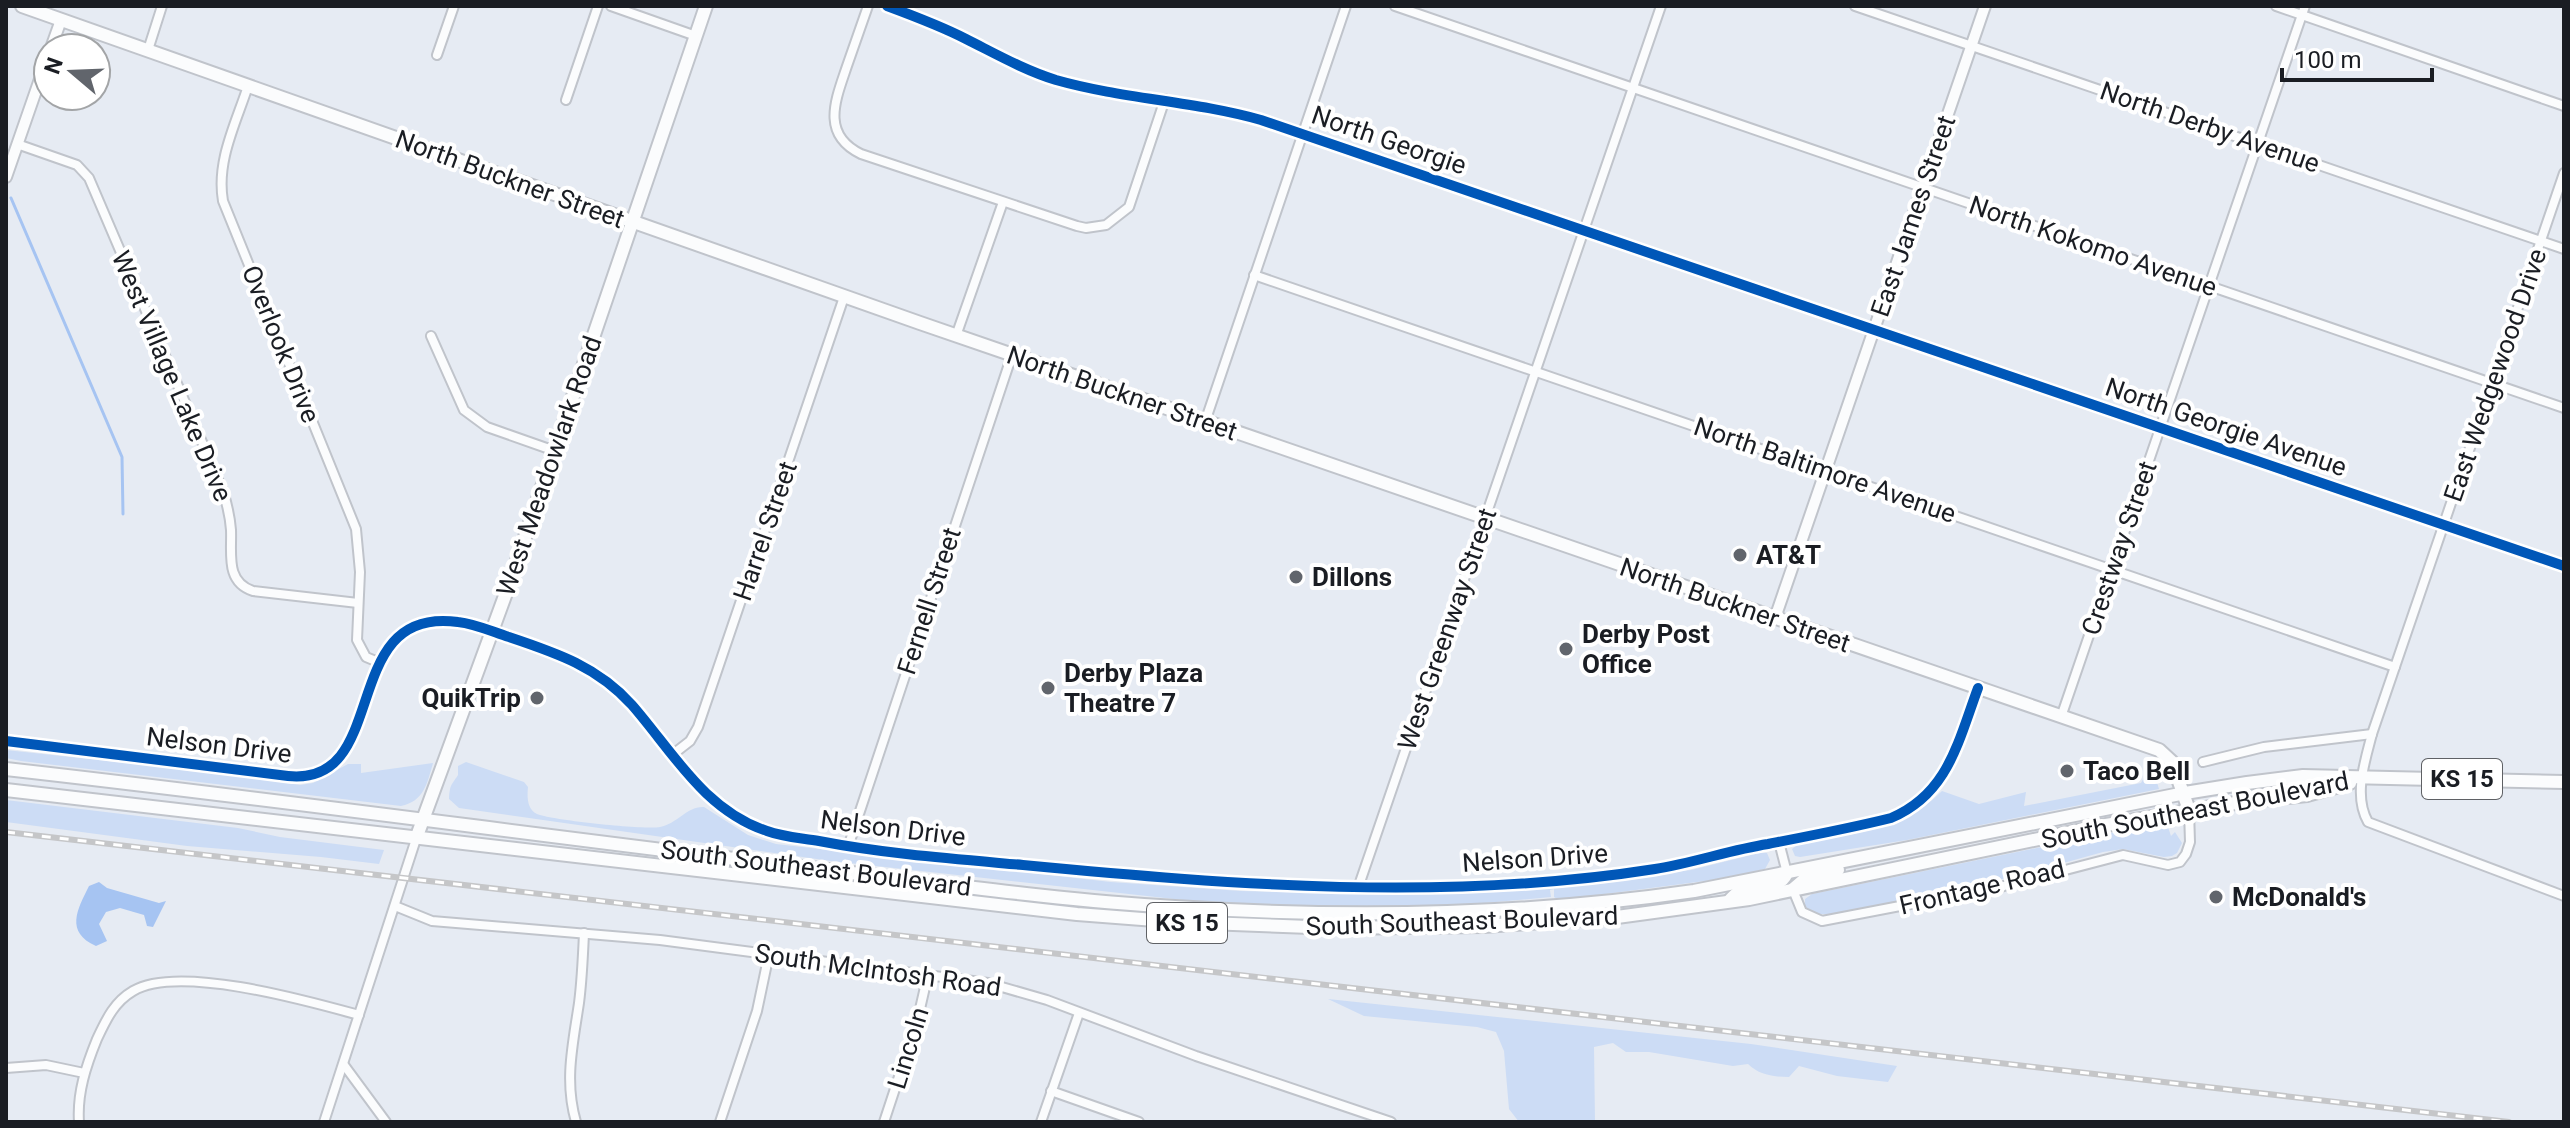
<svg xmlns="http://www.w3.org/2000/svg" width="2570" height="1128" viewBox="0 0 2570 1128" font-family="Roboto,sans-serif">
	<rect width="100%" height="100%" fill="#e6ebf3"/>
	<g fill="#ccdcf5">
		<path d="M 6,750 L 211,772 L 300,785 L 313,783 L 348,764 L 361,764 L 361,773 L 433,763 C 427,784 424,801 401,806 L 21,761 L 6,758 Z"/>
		<path d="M 466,762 L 524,782 L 528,787 C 527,797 527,809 537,814 C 551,820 645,830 660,827 C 677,824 687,806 704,807 L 748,835 L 776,844 L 1111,882 L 1241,891 L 1371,894 L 1502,890 L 1616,880 L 1691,870 L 1759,853 L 1767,853 L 1770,860 L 1765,869 L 1720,879 L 1559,900 L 1554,897 L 1554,889 L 1550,890 L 1551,897 L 1474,904 L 1339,908 L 1201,902 L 831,861 L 459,808 L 449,799 C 450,784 451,786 458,775 L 458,766 Z"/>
		<path d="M 2145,776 L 2156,779 L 2159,789 L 1907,840 L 1800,857 L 1795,856 L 1792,849 L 1797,845 C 1852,832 1900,833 1942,791 L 1979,804 L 2026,792 L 2024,806 L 2141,783 Z"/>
		<polygon points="6,800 238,828 280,837 384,850 379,864 321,857 187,846 6,822"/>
		<polygon points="2159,823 2168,827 2171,836 2175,832 2182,843 2177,853 2172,856 2164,857 2123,849 2103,852 2017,876 1836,914 1816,914 1805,909 1805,899 1812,894"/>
		<path d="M 1328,999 L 1751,1044 L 1897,1066 L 1888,1082 L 1837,1076 L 1799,1066 L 1789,1077 C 1774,1077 1759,1075 1748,1064 L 1733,1066 L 1649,1052 L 1626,1052 L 1613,1043 L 1594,1047 L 1595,1122 L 1519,1122 L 1509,1109 L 1504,1051 L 1496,1032 L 1477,1027 L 1364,1016 Z"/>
	</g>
	<path fill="#a6c4f2" d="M 99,882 L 107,888 L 159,903 L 166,901 L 153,927 L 147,926 L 144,915 L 120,908 L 106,912 L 99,924 L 107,941 L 96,946 C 65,932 77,910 89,886 Z"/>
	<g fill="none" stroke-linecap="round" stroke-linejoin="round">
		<polyline stroke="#a6c4f2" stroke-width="3" points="11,198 122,457 123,514"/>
		<g stroke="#c0c4cb" stroke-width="12">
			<g id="minor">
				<polyline points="611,6 696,36"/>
				<path d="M 868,6 C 861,26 854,46 847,66 C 836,99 820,134 861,154 L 1077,226 L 1086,228 L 1106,225 L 1129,207 L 1165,99"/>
				<path d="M 887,6 C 914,16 941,26 966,39 C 996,54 1024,70 1056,80 C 1123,99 1194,101 1261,120 L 2564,566"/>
				<polyline points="1395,6 2564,408"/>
				<polyline points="1855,6 2564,249"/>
				<polyline points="2276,6 2564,106"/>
				<polyline points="148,50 162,6"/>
				<polyline points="437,55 454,6"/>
				<path d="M 248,86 C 236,123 216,161 223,201 L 356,529 L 360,572 L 357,640 L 366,657 L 378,662"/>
				<polyline points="566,100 598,6"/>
				<path d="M 17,144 L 77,165 L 89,178 L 223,491 C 227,504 230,516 231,530 C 232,553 225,582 253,591 L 358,603"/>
				<path d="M 2564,173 L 2372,734 C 2365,761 2353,796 2368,822 L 2564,896"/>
				<polyline points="1254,275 2395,667"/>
				<polyline points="431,336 464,410 487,427 555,451"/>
				<polyline points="956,336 1003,202"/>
				<polyline points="1205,422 1346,6"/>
				<polyline points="2061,717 2305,6"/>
				<path d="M 6,741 L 288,776 C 393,787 336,605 458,622 C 476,624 493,632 509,637 C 557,653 598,667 632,705 C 673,752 704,810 767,831 C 783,837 802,838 819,841 C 886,854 955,859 1023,865 C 1233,885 1446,902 1655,869 C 1693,863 1730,850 1768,844 C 1809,836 1851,828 1891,818 C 1948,794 1958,742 1978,688"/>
				<polyline points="672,755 690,741 698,727 844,297"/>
				<polyline points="2203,762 2264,747 2372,734"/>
				<polyline points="1779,842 1787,873"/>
				<polyline points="848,847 1012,355"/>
				<polyline points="1358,888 1661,6"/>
				<polyline points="1793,890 1802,912 1822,921 2004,886 2123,855 2168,865 2180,862 2186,854 2190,842 2189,810"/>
				<polyline points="395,906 432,921 660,940 988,983 1047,1000 1196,1056 1391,1122"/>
				<polyline points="344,1065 386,1122"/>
				<polyline points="6,1068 46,1065 84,1073"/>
				<polyline points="1051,1091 1139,1122"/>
				<path d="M 79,1122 C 77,1093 86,1066 97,1039 C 106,1020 114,1002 133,991 C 178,964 308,1001 359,1015"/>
				<polyline points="324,1122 417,836"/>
				<path d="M 576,1122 C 564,1081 573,1044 579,1003 C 582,980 583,956 584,933"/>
				<polyline points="720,1122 757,1011 769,954"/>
				<polyline points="884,1122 917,1022 928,974"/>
				<polyline points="1041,1122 1079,1013"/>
			</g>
		</g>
		<g stroke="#c0c4cb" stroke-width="14">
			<g id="tertiary">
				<polyline points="51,48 61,20"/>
				<polyline points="6,177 48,56"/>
				<polyline points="1775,618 1985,6"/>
			</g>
		</g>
		<g stroke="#c0c4cb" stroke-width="16">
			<g id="secondary">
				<polyline points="22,6 920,323 2159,750 2172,762 2189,810"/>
				<polyline points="417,836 506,593 706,6"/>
			</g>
		</g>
		<g stroke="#c0c4cb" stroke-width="16">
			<g id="primary">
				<path d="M 6,769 C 274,799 542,836 810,868 C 931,882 1053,900 1175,907 C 1348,918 1522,916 1694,891 L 2185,793 L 2247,783 L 2303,776 L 2564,782"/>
				<polyline points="6,790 1077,914 1181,922 1336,928 1483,926 1617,917 1749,899 2106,825 2241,802 2307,795 2350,783"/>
				<polyline points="1793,889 1806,878 1838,870"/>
				<path d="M 1730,900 C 1733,897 1736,893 1740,891 C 1756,883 1779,892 1787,873"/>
			</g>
		</g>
		<use href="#minor" stroke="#fbfcfd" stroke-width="8"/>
		<use href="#tertiary" stroke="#fbfcfd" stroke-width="10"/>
		<use href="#secondary" stroke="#fbfcfd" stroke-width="12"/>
		<use href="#primary" stroke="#fbfcfd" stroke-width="12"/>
		<g stroke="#c5c6c8" stroke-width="6">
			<polyline id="rail" points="6,832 2509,1122"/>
		</g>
		<use href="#rail" stroke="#fff" stroke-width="3" stroke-dasharray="9" stroke-linecap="butt"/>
		<g stroke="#fff" stroke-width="15">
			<g id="cycleway">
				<path d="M 887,6 C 914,16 941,26 966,39 C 996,54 1024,70 1056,80 C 1123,99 1194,101 1261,120 L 2564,566"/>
				<path d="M 6,741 L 288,776 C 393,787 336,605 458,622 C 476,624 493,632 509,637 C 557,653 598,667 632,705 C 673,752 704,810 767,831 C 783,837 802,838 819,841 C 886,854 955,859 1023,865 C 1233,885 1446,902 1655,869 C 1693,863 1730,850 1768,844 C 1809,836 1851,828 1891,818 C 1948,794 1958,742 1978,688"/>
			</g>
		</g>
		<use href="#cycleway" stroke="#0057b8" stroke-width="10"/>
	</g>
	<g fill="#61656c" stroke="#fff" stroke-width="3">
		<circle cx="1740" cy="555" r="8"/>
		<circle cx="1296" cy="577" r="8"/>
		<circle cx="1566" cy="649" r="8"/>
		<circle cx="1048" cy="688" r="8"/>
		<circle cx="537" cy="698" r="8"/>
		<circle cx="2067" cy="771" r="8"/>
		<circle cx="2216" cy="897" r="8"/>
	</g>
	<g text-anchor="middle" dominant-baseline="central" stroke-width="8" stroke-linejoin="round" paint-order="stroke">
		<g fill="#fff" stroke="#5f6165" stroke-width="2">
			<rect x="2422" y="759" width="80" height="40" rx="6"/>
			<rect x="1147" y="903" width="80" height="40" rx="6"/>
		</g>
		<g font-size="24" font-weight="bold" fill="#1a1d23">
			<text x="2462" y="779">KS 15</text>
			<text x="1187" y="923">KS 15</text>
		</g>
		<g font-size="26" fill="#1a1d23" stroke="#fff">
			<text transform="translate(2210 127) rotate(19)">North Derby Avenue</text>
			<text transform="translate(1389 140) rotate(19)">North Georgie</text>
			<text transform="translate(510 179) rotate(20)">North Buckner Street</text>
			<text transform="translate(1913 216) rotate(-71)">East James Street</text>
			<text transform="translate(2093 246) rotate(19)">North Kokomo Avenue</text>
			<text transform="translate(281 344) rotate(68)">Overlook Drive</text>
			<text transform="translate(2495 375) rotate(-71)">East Wedgewood Drive</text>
			<text transform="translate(172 376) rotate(67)">West Village Lake Drive</text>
			<text transform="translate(1122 393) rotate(19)">North Buckner Street</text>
			<text transform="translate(2226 427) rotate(19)">North Georgie Avenue</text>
			<text transform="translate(549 466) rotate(-71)">West Meadowlark Road</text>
			<text transform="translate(1825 470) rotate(19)">North Baltimore Avenue</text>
			<text transform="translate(765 531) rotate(-71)">Harrel Street</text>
			<text transform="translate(2119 548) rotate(-71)">Crestway Street</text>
			<text transform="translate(929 601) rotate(-72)">Fernell Street</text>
			<text transform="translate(1735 605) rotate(19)">North Buckner Street</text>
			<text transform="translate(1447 629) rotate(-71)">West Greenway Street</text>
			<text transform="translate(219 745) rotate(7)">Nelson Drive</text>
			<text transform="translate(2195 810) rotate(-11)">South Southeast Boulevard</text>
			<text transform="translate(893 828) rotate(7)">Nelson Drive</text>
			<text transform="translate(1535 858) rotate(-4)">Nelson Drive</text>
			<text transform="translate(816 868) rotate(7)">South Southeast Boulevard</text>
			<text transform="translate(1982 887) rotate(-13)">Frontage Road</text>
			<text transform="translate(1462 921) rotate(-2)">South Southeast Boulevard</text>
			<text transform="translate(878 970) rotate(8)">South McIntosh Road</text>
			<text transform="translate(908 1048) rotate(-73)">Lincoln</text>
		</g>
		<g font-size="26" font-weight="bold" fill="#1a1d23" stroke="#fff" text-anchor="start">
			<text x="1756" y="555">AT&amp;T</text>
			<text x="1312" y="577">Dillons</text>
			<text x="1582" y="634">Derby Post<tspan x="1582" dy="30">Office</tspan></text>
			<text x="1064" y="673">Derby Plaza<tspan x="1064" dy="30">Theatre 7</tspan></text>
			<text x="521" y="698" text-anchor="end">QuikTrip</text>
			<text x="2083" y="771">Taco Bell</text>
			<text x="2232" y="897">McDonald's</text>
		</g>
	</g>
	<rect width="2570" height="1128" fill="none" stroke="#1a1d23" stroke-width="16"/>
	<g transform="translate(72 72) rotate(289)"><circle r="38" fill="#ffffff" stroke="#a3a5a7" stroke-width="2"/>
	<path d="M0-6L14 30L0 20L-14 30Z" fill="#61656c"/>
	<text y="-12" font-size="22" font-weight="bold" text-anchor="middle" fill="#1a1d23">N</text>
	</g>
	<path d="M2282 68v12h150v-12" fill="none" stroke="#1a1d23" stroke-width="4"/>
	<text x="2294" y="68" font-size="24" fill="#1a1d23" stroke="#ffffff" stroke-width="6" paint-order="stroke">100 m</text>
</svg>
